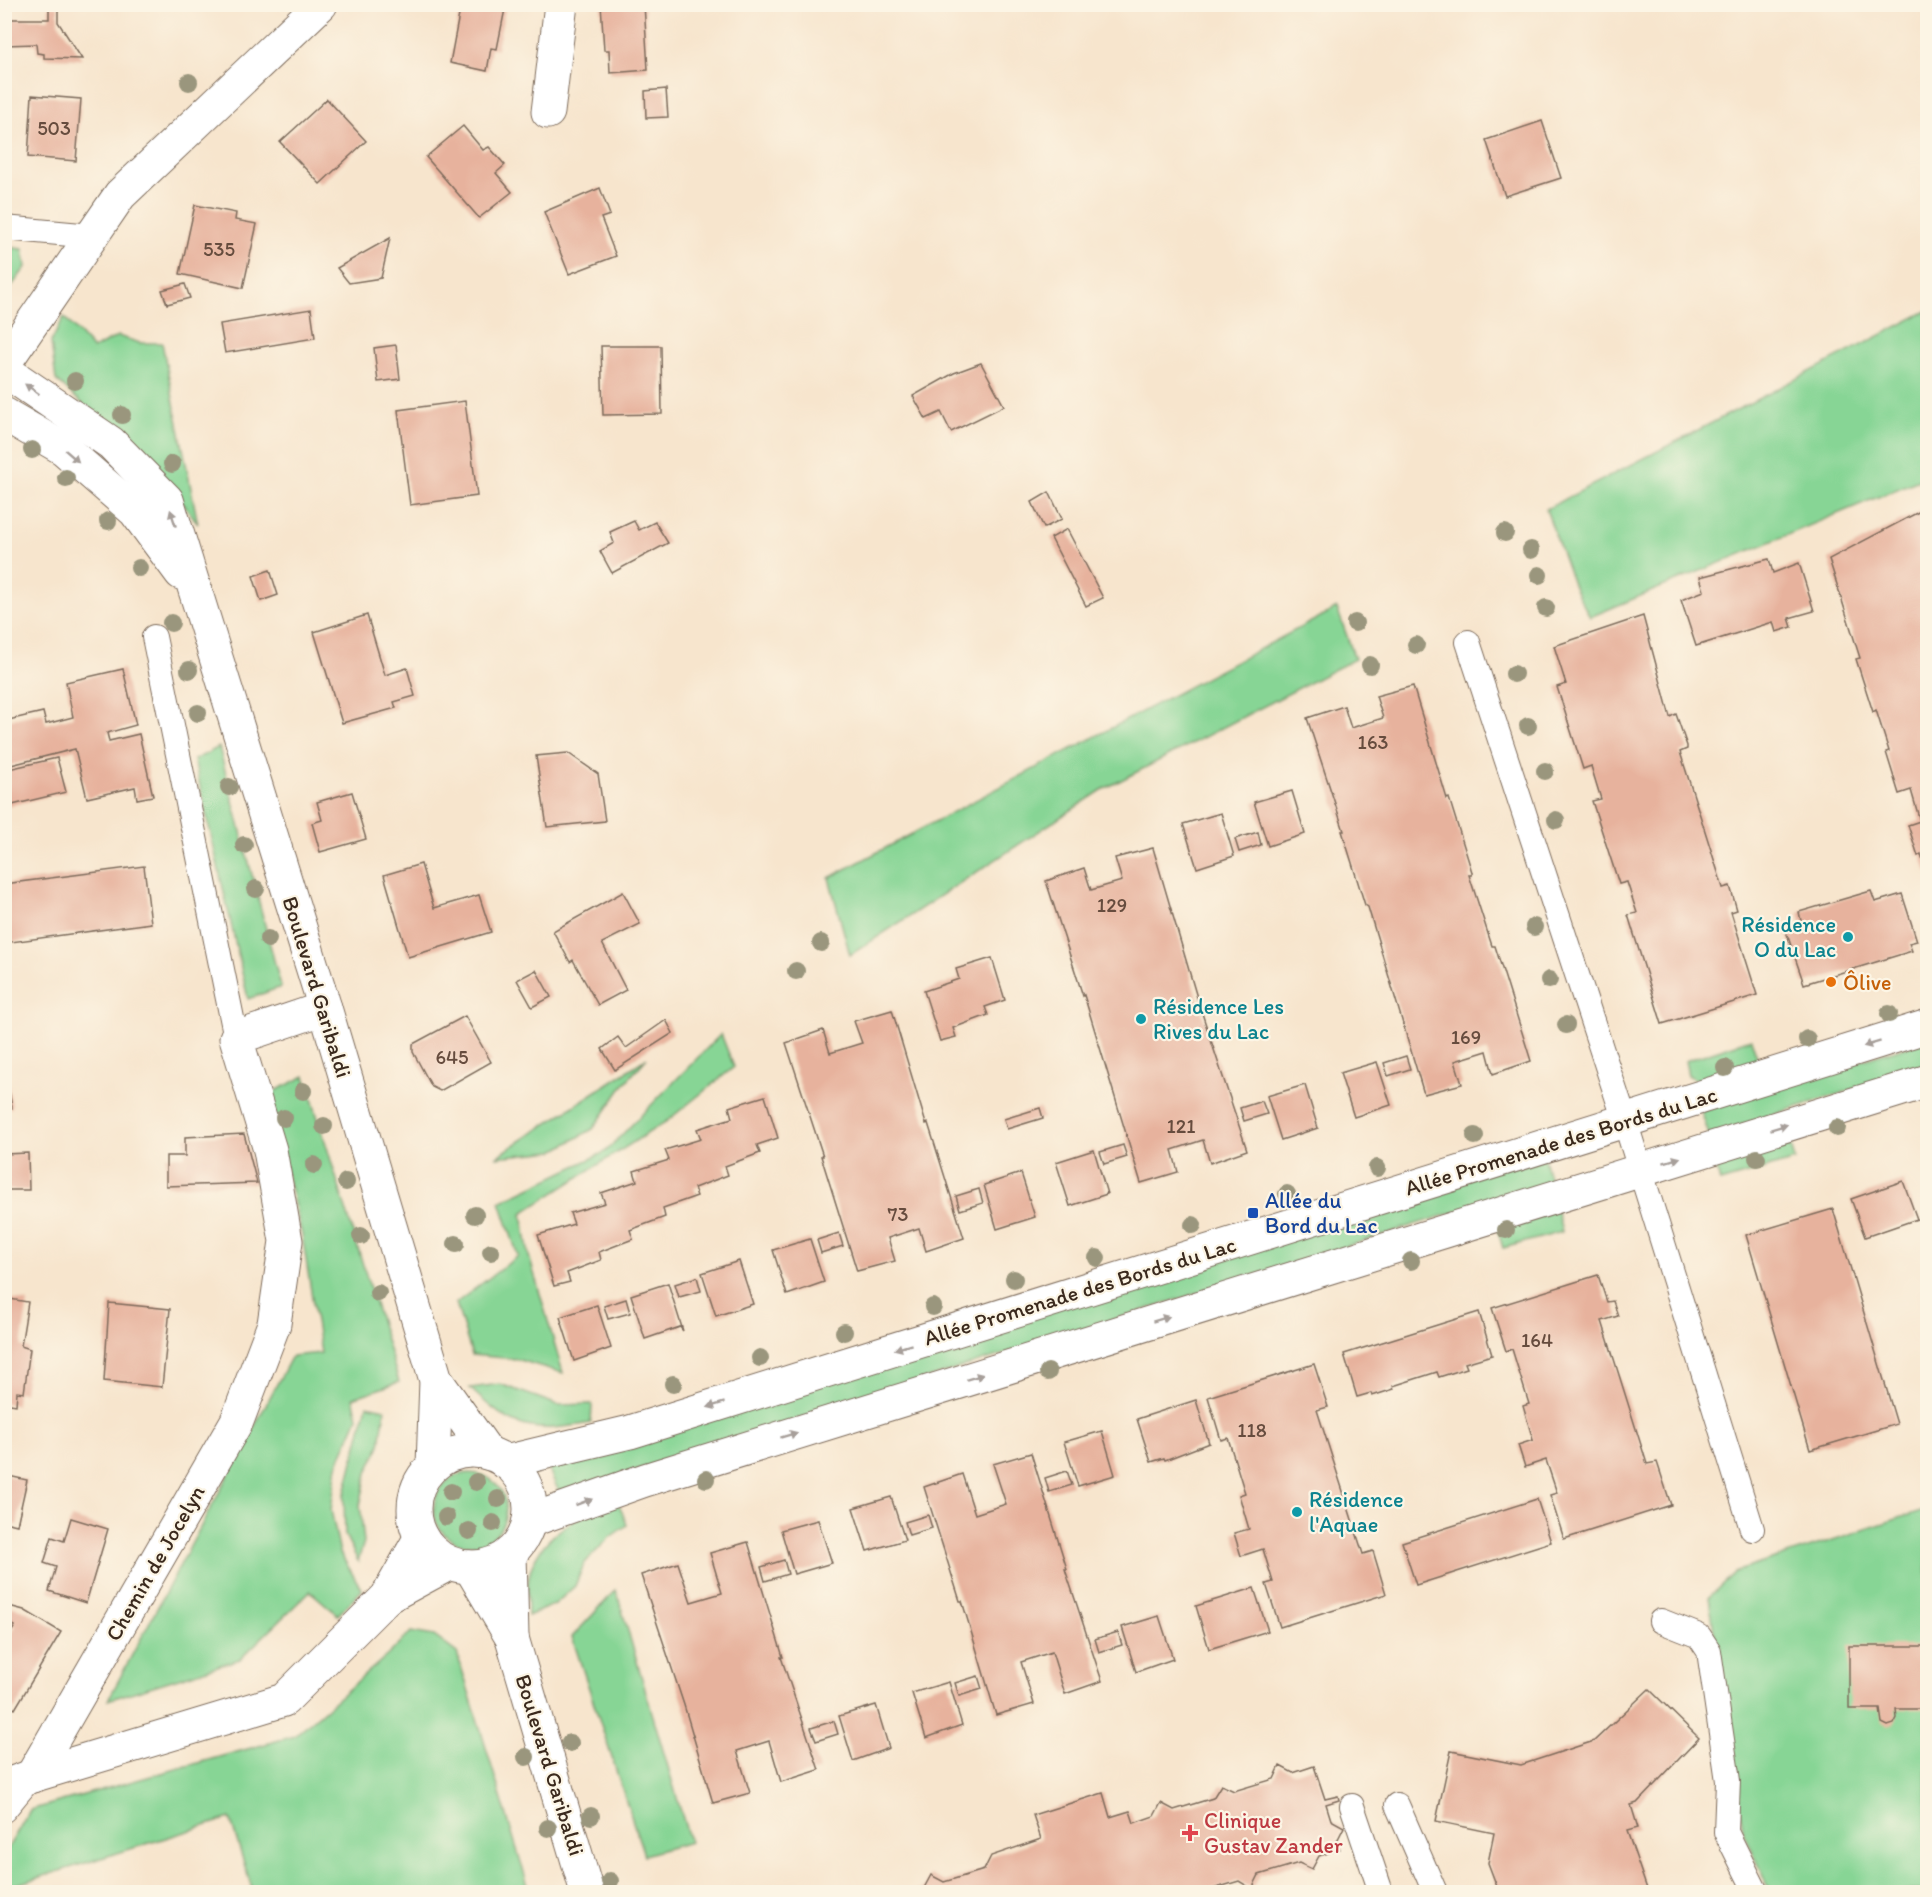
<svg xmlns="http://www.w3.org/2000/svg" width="1932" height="1897" viewBox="0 0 1932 1897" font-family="Itim,sans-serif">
	<rect width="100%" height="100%" fill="#fcf5e5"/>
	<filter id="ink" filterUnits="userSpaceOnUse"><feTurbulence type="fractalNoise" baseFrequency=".0167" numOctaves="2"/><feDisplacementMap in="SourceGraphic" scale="12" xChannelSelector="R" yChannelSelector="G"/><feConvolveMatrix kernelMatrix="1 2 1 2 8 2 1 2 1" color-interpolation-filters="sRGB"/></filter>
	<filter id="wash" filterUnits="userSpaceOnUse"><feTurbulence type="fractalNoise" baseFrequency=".008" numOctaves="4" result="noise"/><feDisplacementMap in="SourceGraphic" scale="24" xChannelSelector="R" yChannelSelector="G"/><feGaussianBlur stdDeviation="1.35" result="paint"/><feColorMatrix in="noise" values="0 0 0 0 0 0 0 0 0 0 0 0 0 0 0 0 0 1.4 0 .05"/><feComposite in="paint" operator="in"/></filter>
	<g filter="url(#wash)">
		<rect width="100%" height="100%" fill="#f7e5cd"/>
		<g fill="#87d595" stroke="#61805a" stroke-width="1.5">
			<polygon points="5,247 23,249 26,267 5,295"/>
			<polygon points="1927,311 1927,479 1926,477 1590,617 1574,587 1546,509"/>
			<polygon points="64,317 93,349 118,336 140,343 162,343 198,524 163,475 56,380 51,342"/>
			<polygon points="1337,608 1355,659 1102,790 850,955 829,878"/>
			<polygon points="219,747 281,987 248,999 194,760"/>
			<polygon points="721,1034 734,1067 667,1121 522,1213 529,1256 563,1373 516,1359 472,1355 456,1303 518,1256 500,1202 605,1152"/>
			<polygon points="1751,1039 1759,1063 1699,1081 1688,1075 1685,1061"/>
			<polygon points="1927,1040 1927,1066 1709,1135 1701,1111"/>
			<polygon points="647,1058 625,1083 593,1129 554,1151 496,1157"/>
			<polygon points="305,1076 399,1382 353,1398 358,1417 337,1466 331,1510 340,1553 362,1590 338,1615 310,1591 240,1659 108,1700 292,1356 321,1353 302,1235 267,1095"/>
			<polygon points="1788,1134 1795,1160 1720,1182 1716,1166 1724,1155"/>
			<polygon points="1543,1154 1550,1182 560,1494 547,1466"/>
			<polygon points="1556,1208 1562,1232 1503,1248 1496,1225"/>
			<path d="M 500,1384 L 558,1405 L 592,1404 L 591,1423 C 531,1433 515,1432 470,1388 Z"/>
			<polygon points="367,1405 385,1409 380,1445 367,1473 360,1505 364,1542 358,1561 345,1535 344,1497"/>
			<circle cx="470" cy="1509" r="36"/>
			<path d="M 617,1499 L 627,1525 L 610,1537 L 584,1564 L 575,1586 L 555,1604 L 528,1616 C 528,1605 527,1593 528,1583 C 533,1535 580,1517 617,1499 Z"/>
			<polygon points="1927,1509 1927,1892 1771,1892 1743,1830 1709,1597 1735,1572"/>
			<polygon points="616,1590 690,1842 644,1855 572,1637"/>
			<polygon points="411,1632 434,1636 457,1653 530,1892 253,1892 230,1818 5,1888 5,1853 30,1810 294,1736 390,1653"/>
		</g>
		<g id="blocks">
			<g fill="#e7b29d">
				<polygon points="461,4 506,4 497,49 491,48 487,71 450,63"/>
				<polygon points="601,4 644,4 648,70 610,73 609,50 604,50"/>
				<polygon points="49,6 58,6 58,22 82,59 44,58 44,54 37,53 36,44 4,45 4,19 49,19"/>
				<polygon points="666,89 668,117 646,118 645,91"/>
				<polygon points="32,95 81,99 76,161 28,157"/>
				<polygon points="327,99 366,141 320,184 280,142"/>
				<polygon points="1542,121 1561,178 1505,196 1486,140"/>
				<polygon points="463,126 483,150 489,147 505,165 496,173 512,192 479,218 426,157"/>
				<polygon points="600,188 610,215 601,218 616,256 569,274 544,212"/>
				<polygon points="195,205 236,213 235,220 257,224 243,288 180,274"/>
				<polygon points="390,238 381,278 349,283 337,268"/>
				<polygon points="185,284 190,298 167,304 162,290"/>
				<polygon points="311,309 315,338 225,353 220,324"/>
				<polygon points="396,345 400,379 378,382 374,348"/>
				<polygon points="601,346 661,346 662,414 603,415"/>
				<polygon points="981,363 1004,406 951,432 941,412 926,419 913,396 954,373"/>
				<polygon points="465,401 477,496 410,505 398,410"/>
				<polygon points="1049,492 1062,519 1044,528 1032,502"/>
				<polygon points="1928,507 1928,872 1927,872 1921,854 1918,856 1908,825 1920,821 1911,790 1899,794 1886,752 1889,751 1876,710 1873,712 1856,659 1860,658 1829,559"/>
				<polygon points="634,521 639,530 655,522 668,543 612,573 600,551 614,543 610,532"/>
				<polygon points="1067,529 1103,598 1086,606 1051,538"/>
				<polygon points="1769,559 1773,573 1799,563 1814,611 1789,618 1792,627 1776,632 1773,622 1696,646 1681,600 1704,591 1700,577"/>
				<polygon points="270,570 278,595 261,601 253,576"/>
				<polygon points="367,615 385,675 407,668 415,696 394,702 396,708 342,723 314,632"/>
				<polygon points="1643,616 1670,717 1676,714 1687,746 1687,749 1680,752 1723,888 1730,886 1737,910 1731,912 1757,995 1662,1024 1628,915 1637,913 1627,882 1619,884 1592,801 1601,799 1591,766 1583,769 1557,687 1566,684 1554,646"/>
				<polygon points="123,669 136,725 107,733 109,741 139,734 153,796 137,799 135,787 87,798 75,749 7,766 4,756 4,721 43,712 46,724 73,717 66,682"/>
				<polygon points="1413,686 1447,799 1449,798 1472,872 1472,875 1469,875 1492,946 1495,946 1531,1061 1493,1074 1487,1051 1455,1061 1462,1084 1424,1094 1368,907 1365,905 1343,834 1342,831 1344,831 1307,718 1344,706 1351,728 1383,718 1376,696"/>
				<polygon points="568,753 598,774 605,821 547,827 536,756"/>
				<polygon points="57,758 66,792 4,807 4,770"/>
				<polygon points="1292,791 1305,834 1268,846 1254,802"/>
				<polygon points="352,792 366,839 320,852 312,823 322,820 317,802"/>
				<polygon points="1221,813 1234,856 1197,868 1183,824"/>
				<polygon points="1258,832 1261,845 1239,852 1235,839"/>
				<polygon points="1153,848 1198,1001 1247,1150 1210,1163 1203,1140 1172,1150 1178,1172 1141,1183 1084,995 1083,996 1046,881 1084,868 1091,890 1122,881 1115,858"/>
				<polygon points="421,864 434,908 479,895 491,932 408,957 384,875"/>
				<polygon points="144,866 151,923 4,943 4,884"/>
				<polygon points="1871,891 1875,902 1902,894 1917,941 1909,943 1912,951 1804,984 1786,931 1802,925 1799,912"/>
				<polygon points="623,892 640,924 602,943 626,990 598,1005 573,960 570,962 553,931"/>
				<polygon points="992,958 1005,1000 985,1007 988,1015 953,1028 956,1037 940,1041 924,991 959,979 956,969"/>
				<polygon points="536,970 551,997 532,1007 517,980"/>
				<polygon points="892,1010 926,1124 928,1123 964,1238 926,1251 919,1228 888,1238 895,1261 857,1271 821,1156 823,1156 786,1043 823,1030 830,1053 862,1043 854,1021"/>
				<polygon points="465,1016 491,1062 440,1091 432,1087 413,1052 413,1044"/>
				<polygon points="666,1020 673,1033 615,1070 602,1049 618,1037 626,1048"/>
				<polygon points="1406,1056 1410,1069 1388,1076 1384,1063"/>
				<polygon points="4,1061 12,1108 4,1109"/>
				<polygon points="1377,1062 1391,1105 1354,1117 1340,1073"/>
				<polygon points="1305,1085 1318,1128 1281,1140 1267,1096"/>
				<polygon points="765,1096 778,1138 757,1145 760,1153 725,1166 728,1175 694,1188 697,1196 663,1208 665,1217 630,1230 633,1239 599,1252 601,1260 567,1273 570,1282 554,1286 538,1235 574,1224 570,1213 605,1203 601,1193 637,1181 634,1171 669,1160 665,1150 701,1139 697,1129 732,1118 729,1107"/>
				<polygon points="1262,1101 1267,1114 1244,1121 1240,1108"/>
				<polygon points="1040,1108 1043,1118 1007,1129 1004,1119"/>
				<polygon points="244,1134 257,1183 166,1186 166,1156 185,1156 185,1137"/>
				<polygon points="1123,1145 1127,1157 1104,1164 1100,1152"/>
				<polygon points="1094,1150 1107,1194 1070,1206 1056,1162"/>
				<polygon points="28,1153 29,1190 4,1190 4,1154"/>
				<polygon points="1021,1173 1035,1217 997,1229 984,1185"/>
				<polygon points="1903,1181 1917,1219 1865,1237 1851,1199"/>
				<polygon points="979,1189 983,1203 960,1210 956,1196"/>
				<polygon points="1833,1209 1897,1424 1810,1450 1746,1235"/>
				<polygon points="839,1233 843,1246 821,1253 817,1240"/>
				<polygon points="810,1239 824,1282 787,1295 773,1250"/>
				<polygon points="739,1261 753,1304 716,1316 702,1273"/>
				<polygon points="1598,1275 1607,1302 1613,1301 1618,1316 1602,1321 1647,1464 1657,1462 1671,1505 1564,1539 1550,1495 1557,1493 1546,1460 1525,1467 1518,1445 1533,1440 1523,1406 1529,1404 1512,1349 1506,1351 1492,1308"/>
				<polygon points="697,1277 701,1291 679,1297 675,1284"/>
				<polygon points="668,1283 683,1331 680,1327 645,1339 631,1295"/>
				<polygon points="4,1298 28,1302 21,1346 30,1349 24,1393 17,1392 16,1405 4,1403"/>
				<polygon points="626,1299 630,1313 608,1319 604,1306"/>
				<polygon points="109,1303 170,1309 162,1387 104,1381"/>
				<polygon points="597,1305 611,1348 574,1361 560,1317"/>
				<polygon points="1479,1312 1492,1355 1465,1363 1467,1368 1439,1377 1437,1372 1393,1386 1394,1389 1372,1396 1371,1393 1357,1397 1344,1354"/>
				<polygon points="1314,1364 1328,1407 1317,1410 1363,1554 1373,1551 1386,1594 1280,1627 1266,1584 1273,1582 1263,1549 1241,1556 1234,1533 1249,1529 1239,1495 1245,1493 1228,1438 1221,1440 1208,1397"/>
				<polygon points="1196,1400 1209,1443 1165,1460 1164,1458 1151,1462 1137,1419"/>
				<polygon points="1102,1431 1115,1475 1078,1486 1064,1442"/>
				<polygon points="1031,1453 1067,1569 1065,1569 1102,1681 1065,1694 1052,1652 1021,1662 1034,1704 996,1715 962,1601 960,1601 924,1487 962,1474 975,1514 1006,1504 993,1464"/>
				<polygon points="1067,1471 1072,1485 1049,1492 1045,1478"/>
				<polygon points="4,1475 27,1480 17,1525 4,1522"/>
				<polygon points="891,1497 905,1540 867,1551 853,1508"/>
				<polygon points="1537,1499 1551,1542 1416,1585 1402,1542"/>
				<polygon points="928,1515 932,1528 909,1535 905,1522"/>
				<polygon points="71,1518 108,1529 86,1603 49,1591 56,1567 44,1563 52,1537 64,1541"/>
				<polygon points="818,1520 832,1563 794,1574 781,1530"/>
				<polygon points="748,1542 783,1657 781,1657 819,1770 781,1782 769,1741 737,1751 750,1793 713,1803 684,1705 641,1575 678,1563 691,1602 722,1593 710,1553"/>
				<polygon points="784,1560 788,1574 765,1581 761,1567"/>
				<polygon points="1254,1588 1268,1631 1209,1649 1196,1606"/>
				<polygon points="9,1606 24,1610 61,1632 15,1709 4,1703 4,1644 15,1626 4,1620 4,1613"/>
				<polygon points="1159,1616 1173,1659 1136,1672 1122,1627"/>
				<polygon points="1118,1632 1122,1645 1099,1652 1095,1639"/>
				<polygon points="1849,1646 1927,1646 1927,1709 1896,1709 1897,1718 1894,1724 1888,1726 1882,1723 1880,1709 1849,1709"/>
				<polygon points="978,1676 982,1689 959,1696 955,1683"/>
				<polygon points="949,1682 962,1725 926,1738 912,1693"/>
				<polygon points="1649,1689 1699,1738 1637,1803 1631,1805 1638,1828 1627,1831 1648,1892 1499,1892 1488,1863 1494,1833 1436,1821 1451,1751 1521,1765 1594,1741"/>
				<polygon points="876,1705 889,1748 853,1761 839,1716"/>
				<polygon points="834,1721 838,1734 816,1741 811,1728"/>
				<polygon points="1280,1766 1293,1773 1314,1766 1325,1799 1338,1796 1339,1800 1326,1804 1331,1820 1344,1827 1337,1841 1340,1849 1319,1856 1312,1869 1299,1863 1259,1875 1252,1889 1239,1881 1203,1892 912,1892 924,1888 931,1875 944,1882 984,1870 991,1856 1041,1839 1033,1815 1103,1793 1110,1817 1130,1811 1134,1823 1154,1816 1161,1803 1174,1810 1213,1798 1221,1785 1234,1791 1274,1779"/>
			</g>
		</g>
	</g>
	<g filter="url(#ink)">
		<use href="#blocks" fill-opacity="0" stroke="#7d6b5b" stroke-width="1.5"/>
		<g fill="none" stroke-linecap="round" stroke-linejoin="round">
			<g stroke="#7d6b5b" stroke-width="26">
				<g id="lane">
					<polyline points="4,228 92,236"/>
					<polyline points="154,637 236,1038"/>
					<polyline points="1468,642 1625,1121 1752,1529"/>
					<polyline points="1661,1621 1699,1636 1709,1651 1728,1781 1726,1832 1756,1892"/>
					<polyline points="1397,1805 1435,1892"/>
					<polyline points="1352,1806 1381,1892"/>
					<polyline points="4,1810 32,1776"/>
				</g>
			</g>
			<g stroke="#7d6b5b" stroke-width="35">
				<g id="street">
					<polyline points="548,112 561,4"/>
					<polyline points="4,364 120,195 321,4"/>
					<polyline points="325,1008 236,1038 270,1150 286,1241 274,1324 237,1421 32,1776 284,1700 387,1597 421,1537"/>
					<polyline points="387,1597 450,1563"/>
					<polyline points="4,1786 32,1776"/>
				</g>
			</g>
			<g stroke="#7d6b5b" stroke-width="35">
				<g id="secondary">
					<polyline points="4,370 111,443 167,500 325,1008 436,1380 433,1466"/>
					<polyline points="4,414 64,449 135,511 181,573"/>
					<polyline points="436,1380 488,1453"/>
					<circle cx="472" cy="1509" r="58"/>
					<polyline points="505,1462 630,1432 1928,1026"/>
					<polyline points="529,1521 645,1480 1928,1081"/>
					<polyline points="510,1553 512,1637"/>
					<polyline points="470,1567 512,1638 587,1892"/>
				</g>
			</g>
			<use href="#lane" stroke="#fff" stroke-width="24"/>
			<use href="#street" stroke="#fff" stroke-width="33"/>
			<use href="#secondary" stroke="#fff" stroke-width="33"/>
		</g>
		<g fill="#9a967d">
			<circle cx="189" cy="82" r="9"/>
			<circle cx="75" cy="381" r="9"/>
			<circle cx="122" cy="415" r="9"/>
			<circle cx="32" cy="450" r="9"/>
			<circle cx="172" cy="464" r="9"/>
			<circle cx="66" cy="478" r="9"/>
			<circle cx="108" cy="521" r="9"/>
			<circle cx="1505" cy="533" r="9"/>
			<circle cx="1531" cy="550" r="9"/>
			<circle cx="139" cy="568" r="9"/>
			<circle cx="1539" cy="575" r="9"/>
			<circle cx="1546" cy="608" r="9"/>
			<circle cx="171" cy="623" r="9"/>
			<circle cx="1355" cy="623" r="9"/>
			<circle cx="1416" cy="645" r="9"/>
			<circle cx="1370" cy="665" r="9"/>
			<circle cx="189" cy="670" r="9"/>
			<circle cx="1514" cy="674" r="9"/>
			<circle cx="198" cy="713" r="9"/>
			<circle cx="1528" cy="726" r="9"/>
			<circle cx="1545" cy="771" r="9"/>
			<circle cx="229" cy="787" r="9"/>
			<circle cx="1556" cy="820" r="9"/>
			<circle cx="244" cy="845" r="9"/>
			<circle cx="256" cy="889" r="9"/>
			<circle cx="1534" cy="927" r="9"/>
			<circle cx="268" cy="939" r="9"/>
			<circle cx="821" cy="943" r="9"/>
			<circle cx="796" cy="971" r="9"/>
			<circle cx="1549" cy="980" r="9"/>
			<circle cx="1889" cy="1014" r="9"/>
			<circle cx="1566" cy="1025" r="9"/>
			<circle cx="1807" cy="1039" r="9"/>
			<circle cx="1725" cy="1068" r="9"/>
			<circle cx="303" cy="1091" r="9"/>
			<circle cx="284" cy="1118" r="9"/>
			<circle cx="324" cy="1126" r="9"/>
			<circle cx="1837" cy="1128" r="9"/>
			<circle cx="1475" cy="1136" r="9"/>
			<circle cx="1757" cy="1158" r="9"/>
			<circle cx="314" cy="1165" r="9"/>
			<circle cx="1377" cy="1168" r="9"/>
			<circle cx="346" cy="1182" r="9"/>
			<circle cx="1287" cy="1194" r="9"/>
			<circle cx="475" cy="1215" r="9"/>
			<circle cx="1193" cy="1225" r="9"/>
			<circle cx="1506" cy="1230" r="9"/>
			<circle cx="361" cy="1236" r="9"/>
			<circle cx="456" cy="1244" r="9"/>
			<circle cx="491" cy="1252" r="9"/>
			<circle cx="1097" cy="1258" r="9"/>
			<circle cx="1411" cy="1261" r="9"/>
			<circle cx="1014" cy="1279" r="9"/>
			<circle cx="378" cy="1293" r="9"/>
			<circle cx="933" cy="1307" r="9"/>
			<circle cx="844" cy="1332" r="9"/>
			<circle cx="760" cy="1358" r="9"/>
			<circle cx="1048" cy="1372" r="9"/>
			<circle cx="673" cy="1384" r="9"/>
			<circle cx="706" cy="1479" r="9"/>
			<circle cx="476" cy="1482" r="9"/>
			<circle cx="451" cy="1492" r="9"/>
			<circle cx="498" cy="1499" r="9"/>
			<circle cx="446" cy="1517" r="9"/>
			<circle cx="493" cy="1523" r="9"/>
			<circle cx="469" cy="1531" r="9"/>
			<circle cx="570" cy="1743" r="9"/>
			<circle cx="526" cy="1757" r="9"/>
			<circle cx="591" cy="1816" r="9"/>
			<circle cx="548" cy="1828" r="9"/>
			<circle cx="610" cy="1881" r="9"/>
		</g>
		<defs><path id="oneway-solid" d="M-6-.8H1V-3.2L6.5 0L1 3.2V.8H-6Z" transform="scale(1.5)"/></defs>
		<g fill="#a79f9a">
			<use href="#oneway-solid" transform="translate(32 389) rotate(-145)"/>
			<use href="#oneway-solid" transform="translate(72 456) rotate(41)"/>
			<use href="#oneway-solid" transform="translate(173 518) rotate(-108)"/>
			<use href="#oneway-solid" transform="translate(1872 1044) rotate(163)"/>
			<use href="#oneway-solid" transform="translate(1779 1127) rotate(-17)"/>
			<use href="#oneway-solid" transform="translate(1672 1160) rotate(-17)"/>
			<use href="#oneway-solid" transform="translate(1161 1319) rotate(-17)"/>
			<use href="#oneway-solid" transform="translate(903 1347) rotate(163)"/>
			<use href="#oneway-solid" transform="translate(975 1377) rotate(-17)"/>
			<use href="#oneway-solid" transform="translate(716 1405) rotate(163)"/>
			<use href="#oneway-solid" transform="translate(789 1435) rotate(-17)"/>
			<use href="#oneway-solid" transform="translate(584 1502) rotate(-20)"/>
		</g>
	</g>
	<g fill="#0f9aa8" stroke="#fcf5e5" stroke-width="2">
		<circle cx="1848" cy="937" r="6"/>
		<circle cx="1141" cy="1019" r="6"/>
		<circle cx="1297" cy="1512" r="6"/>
	</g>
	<circle fill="#e8710a" stroke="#fcf5e5" stroke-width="2" cx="1831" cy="982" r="6"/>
	<rect fill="#1a4fb4" stroke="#fcf5e5" stroke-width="2" x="1247" y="1207" width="12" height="12" rx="3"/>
	<path fill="#e0444e" stroke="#fcf5e5" stroke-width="2" d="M1187 1824h6v6h6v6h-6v6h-6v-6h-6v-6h6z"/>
	<g text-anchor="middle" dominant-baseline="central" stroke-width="4.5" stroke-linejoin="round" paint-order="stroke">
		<g font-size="20" fill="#664c3e">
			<text x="54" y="128">503</text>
			<text x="219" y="249">535</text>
			<text x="1373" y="742">163</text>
			<text x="1112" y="905">129</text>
			<text x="1466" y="1037">169</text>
			<text x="452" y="1057">645</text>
			<text x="1181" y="1126">121</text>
			<text x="898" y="1214">73</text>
			<text x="1537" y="1340">164</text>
			<text x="1252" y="1430">118</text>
		</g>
		<g font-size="22" fill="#0d838f" stroke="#fcf5e5" text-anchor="start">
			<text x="1836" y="924" text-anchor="end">Résidence<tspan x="1836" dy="25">O du Lac</tspan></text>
			<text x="1153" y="1006">Résidence Les<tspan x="1153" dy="25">Rives du Lac</tspan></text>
			<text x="1309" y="1499">Résidence<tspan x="1309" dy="25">l'Aquae</tspan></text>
		</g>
		<g font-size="22" fill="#c56008" stroke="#fcf5e5" text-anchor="start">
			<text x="1843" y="982">Ôlive</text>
		</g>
		<g font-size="22" fill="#3b2a1e" stroke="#fcf5e5">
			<text transform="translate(317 987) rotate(73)">Boulevard Garibaldi</text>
			<text transform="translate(1561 1141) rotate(-17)">Allée Promenade des Bords du Lac</text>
			<text transform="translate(1080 1291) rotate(-17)">Allée Promenade des Bords du Lac</text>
			<text transform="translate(155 1563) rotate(-60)">Chemin de Jocelyn</text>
			<text transform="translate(550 1765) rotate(73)">Boulevard Garibaldi</text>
		</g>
		<g font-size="22" fill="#164399" stroke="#fcf5e5" text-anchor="start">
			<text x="1265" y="1200">Allée du<tspan x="1265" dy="25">Bord du Lac</tspan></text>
		</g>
		<g font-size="22" fill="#be3a42" stroke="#fcf5e5" text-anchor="start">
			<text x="1204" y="1820">Clinique<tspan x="1204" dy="25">Gustav Zander</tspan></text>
		</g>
	</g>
	<rect width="1932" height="1897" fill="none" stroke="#fcf5e5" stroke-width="24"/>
</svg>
